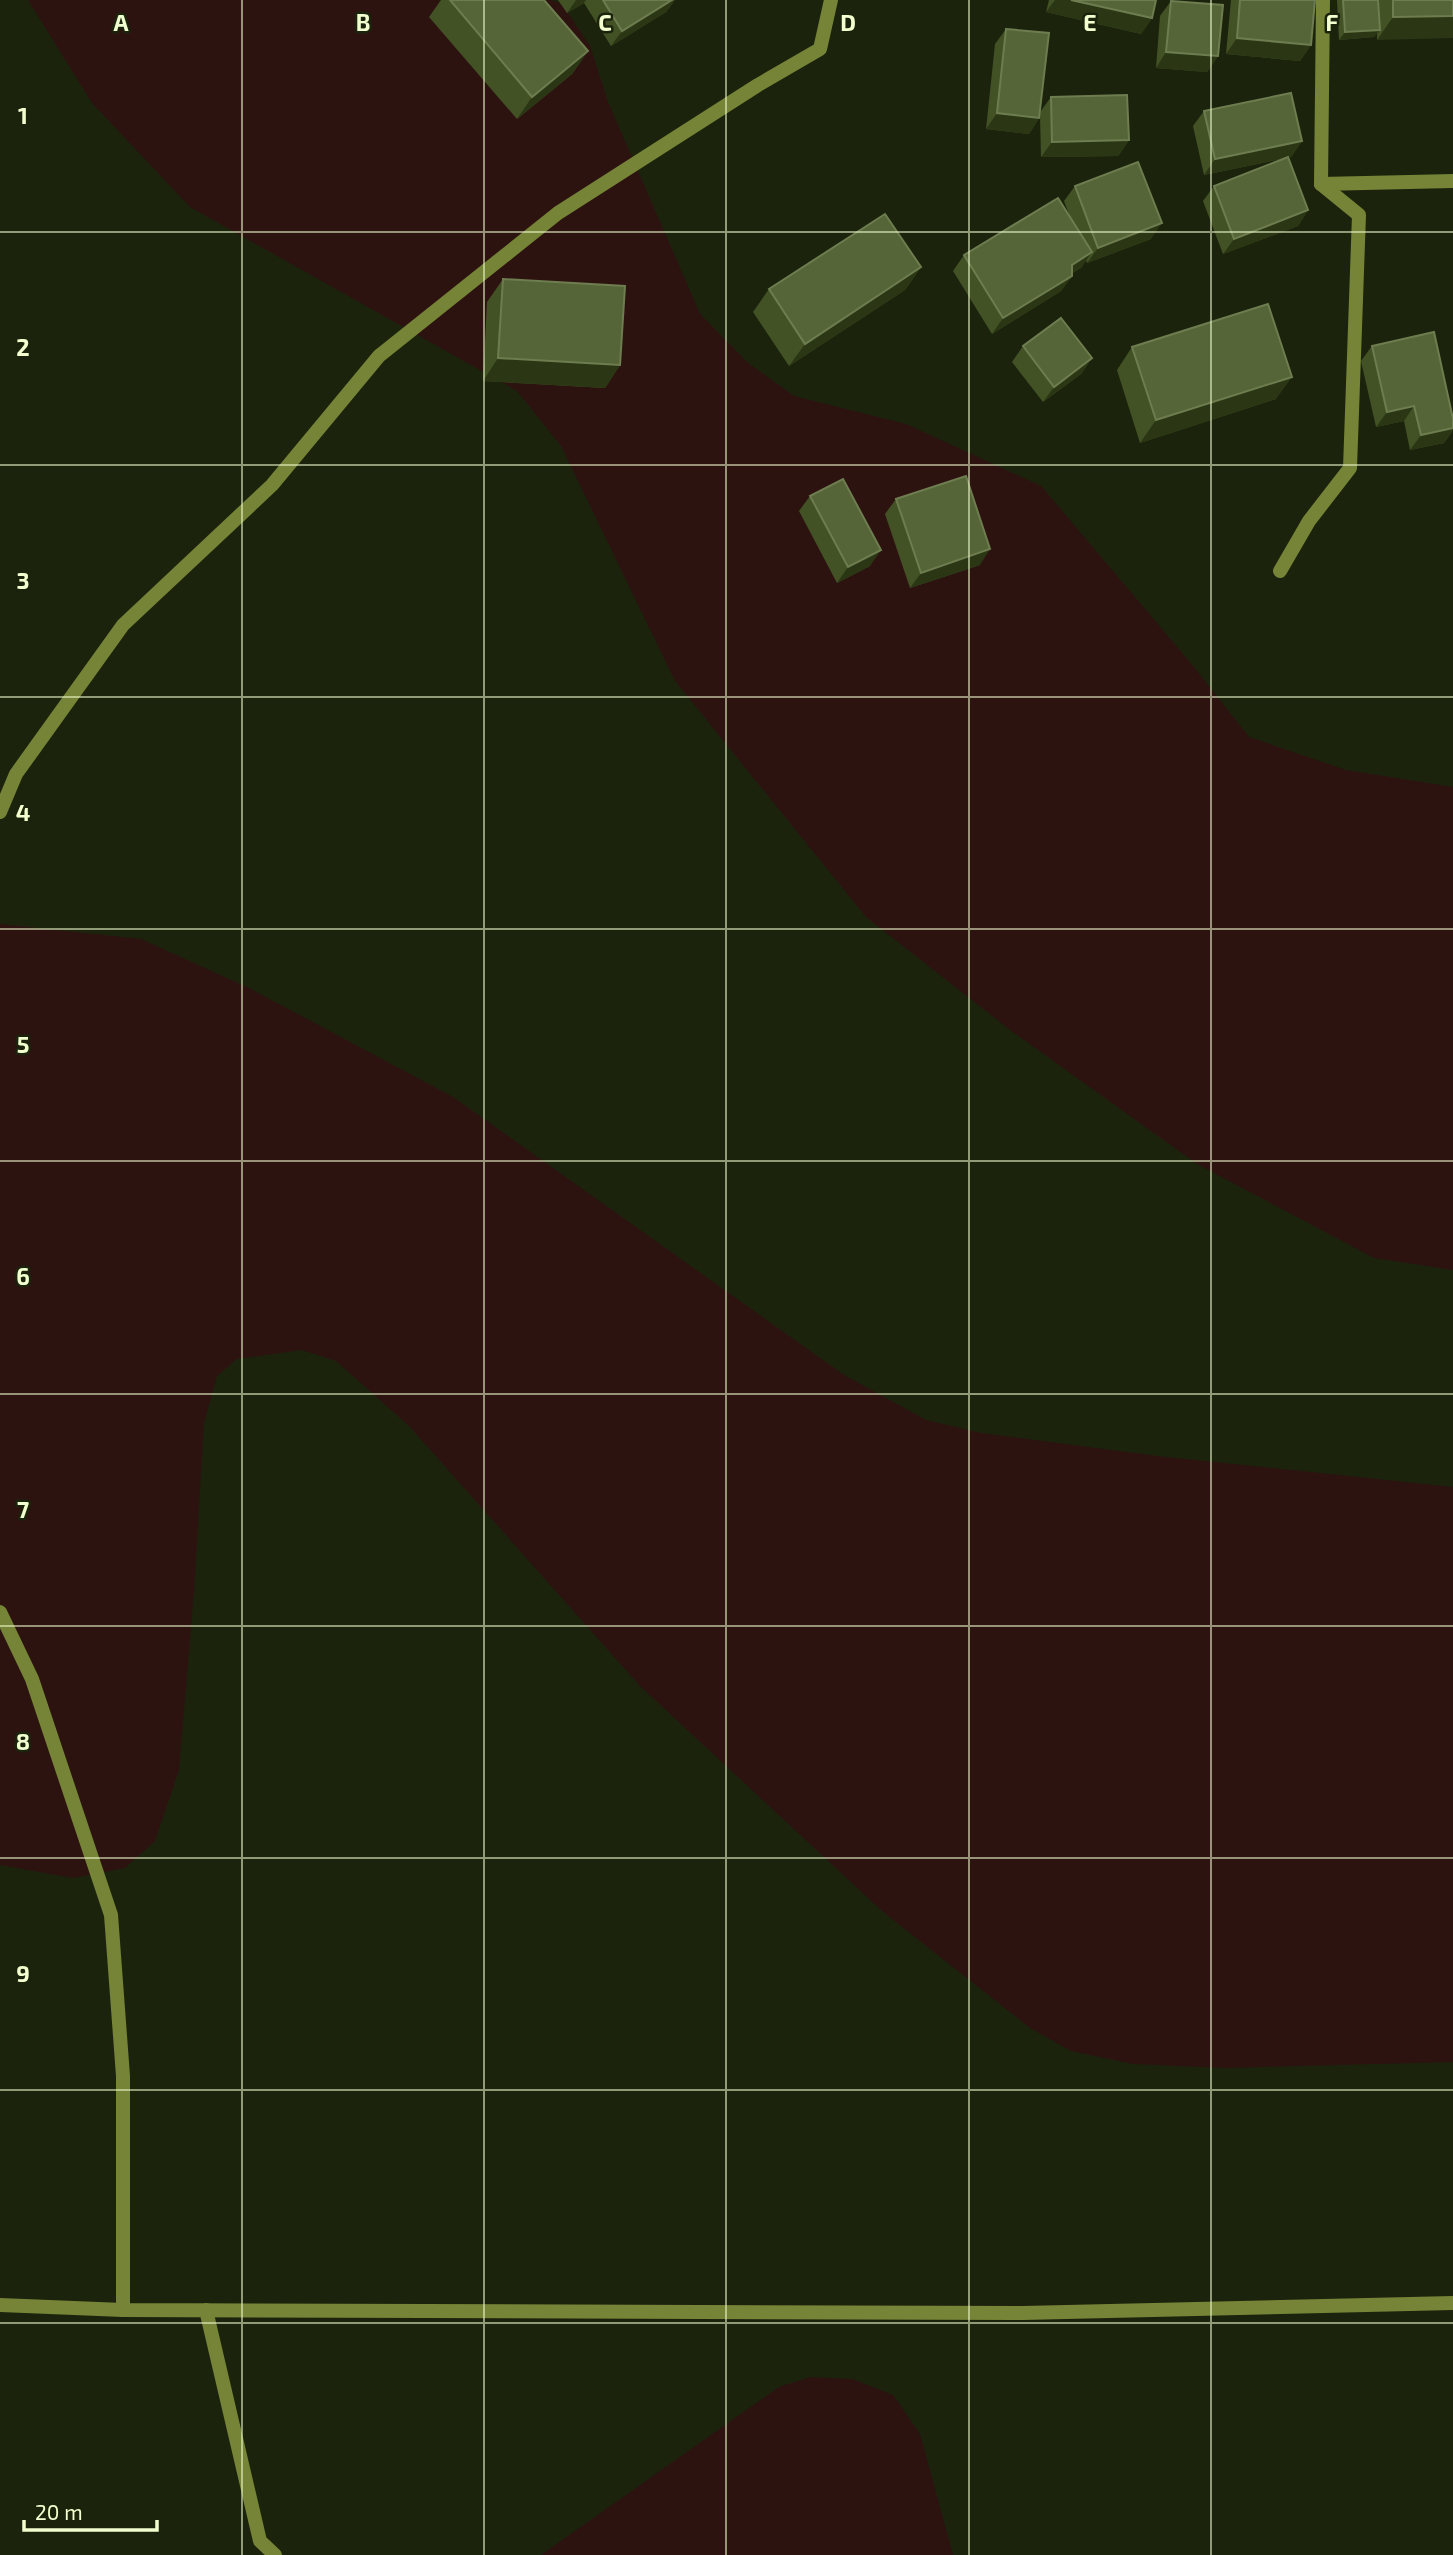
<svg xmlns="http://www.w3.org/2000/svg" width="1453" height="2555" viewBox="0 0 1453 2555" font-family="'Exo 2',sans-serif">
	<rect width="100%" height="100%" fill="#1c230d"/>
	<g fill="#2d1310">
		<polygon points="28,0 551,0 562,4 590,46 608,102 700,314 748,363 794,396 906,424 1041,486 1189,661 1249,737 1346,770 1453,787 1453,1270 1374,1258 1197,1164 1010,1030 866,917 675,681 561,446 517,391 190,207 92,103"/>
		<polygon points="0,924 141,939 249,988 453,1097 844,1375 926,1420 981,1433 1157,1456 1453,1487 1453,2062 1226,2068 1133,2064 1071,2051 1030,2028 882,1911 640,1686 409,1426 336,1361 302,1350 237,1359 217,1376 204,1423 194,1592 179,1770 155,1841 125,1868 73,1878 0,1865"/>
		<polygon points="811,2377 852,2379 893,2395 920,2434 953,2555 541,2555 779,2387"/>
	</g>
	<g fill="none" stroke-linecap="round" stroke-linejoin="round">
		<g stroke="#758436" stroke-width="14">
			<polyline points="1321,184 1323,0"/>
			<polyline points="1321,184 1453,181"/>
			<polyline points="1280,571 1309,521 1350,468 1359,215 1321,184"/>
			<polyline points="0,812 16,774 123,625 272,485 379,356 558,213 758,85 820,49 831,0"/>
			<polyline points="0,1612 32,1679 111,1915 123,2076 123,2310"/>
			<polyline points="0,2305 123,2310 1023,2313 1453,2303"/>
			<polyline points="206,2310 260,2541 275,2555"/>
		</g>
	</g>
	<g fill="#425225">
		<polygon points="441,0 544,0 588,51 572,74 517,119 429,17"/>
		<polygon points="558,0 675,0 666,12 611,46 584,3 567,13"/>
		<polygon points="1049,0 1156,0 1152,18 1141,34 1046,12"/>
		<polygon points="1231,0 1315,0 1311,45 1300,61 1226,54"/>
		<polygon points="1337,0 1453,0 1377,40 1377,33 1374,37 1339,40"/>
		<polygon points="1171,1 1218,56 1207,72 1156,68 1160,16"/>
		<polygon points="1006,29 1040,112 1051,97 1129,140 1118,156 1041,157 1040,115 1039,118 1029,134 986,129 995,44"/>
		<polygon points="1204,111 1302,141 1291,157 1204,175 1193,126"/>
		<polygon points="1075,186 1151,239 1087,263 1086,260 1081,268 1072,273 1072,276 1061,291 992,334 953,271 964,255 1070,217 1064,201"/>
		<polygon points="1214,186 1308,210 1298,226 1223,254 1203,201"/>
		<polygon points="921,267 905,290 789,366 753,312 769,289"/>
		<polygon points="503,279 620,365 605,388 483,381 487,302"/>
		<polygon points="1023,346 1092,358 1081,374 1043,402 1012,362"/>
		<polygon points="1372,346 1453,419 1453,430 1444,443 1410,450 1404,421 1376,427 1361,361"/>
		<polygon points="1132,347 1276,399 1140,443 1117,370"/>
		<polygon points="810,496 870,566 837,583 799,511"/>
		<polygon points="896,499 980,565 910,588 885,514"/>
	</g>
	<g fill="#2b3714">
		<polygon points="576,0 586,0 584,3 567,13"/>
		<polygon points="672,0 675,0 666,12 611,46 622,31"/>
		<polygon points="1055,0 1071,0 1152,18 1141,34 1046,12"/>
		<polygon points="1453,16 1453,38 1377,40 1393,17"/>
		<polygon points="1380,30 1374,37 1339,40 1345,32"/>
		<polygon points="1237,38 1311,45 1300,61 1226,54"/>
		<polygon points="588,51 572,74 517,119 532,97"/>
		<polygon points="1166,52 1218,56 1207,72 1156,68"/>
		<polygon points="997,113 1039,118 1029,134 986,129"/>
		<polygon points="1129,140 1118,156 1041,157 1052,142"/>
		<polygon points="1302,141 1291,157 1204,175 1215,159"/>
		<polygon points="1308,210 1298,226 1223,254 1234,239"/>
		<polygon points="1162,223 1151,239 1087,263 1098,248"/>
		<polygon points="1092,252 1081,268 1061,280 1072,265"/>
		<polygon points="921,267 905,290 789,366 805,344"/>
		<polygon points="1072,276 1061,291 992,334 1003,318"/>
		<polygon points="498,358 620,365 605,388 483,381"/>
		<polygon points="1092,358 1081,374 1043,402 1054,387"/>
		<polygon points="1292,377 1276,399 1140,443 1156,420"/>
		<polygon points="1414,406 1404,421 1376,427 1387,412"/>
		<polygon points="1453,428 1453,430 1444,443 1410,450 1421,435"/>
		<polygon points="990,549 980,565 910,588 921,573"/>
		<polygon points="881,550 870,566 837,583 848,567"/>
	</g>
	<g fill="#556537" stroke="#6e7d4f" stroke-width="2">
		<polygon points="450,0 544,0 588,51 532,97"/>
		<polygon points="603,0 672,0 622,31"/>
		<polygon points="1071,0 1156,0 1152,18"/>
		<polygon points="1240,0 1315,0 1311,45 1237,38"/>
		<polygon points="1343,0 1378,0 1380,30 1345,32"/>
		<polygon points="1393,0 1453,0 1453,16 1393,17"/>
		<polygon points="1171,1 1223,5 1218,56 1166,52"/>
		<polygon points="1006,29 1049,33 1039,118 997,113"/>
		<polygon points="1291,93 1302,141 1215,159 1204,111"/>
		<polygon points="1127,95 1129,140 1052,142 1051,97"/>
		<polygon points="1288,157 1308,210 1234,239 1214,186"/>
		<polygon points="1138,162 1162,223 1098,248 1075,186"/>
		<polygon points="1058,198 1092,252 1072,265 1072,276 1003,318 964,255"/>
		<polygon points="885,214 921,267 805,344 769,289"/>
		<polygon points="503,279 625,286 620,365 498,358"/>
		<polygon points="1268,304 1292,377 1156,420 1132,347"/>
		<polygon points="1061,318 1092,358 1054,387 1023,346"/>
		<polygon points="1434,332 1453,419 1453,428 1421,435 1414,406 1387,412 1372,346"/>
		<polygon points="966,476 990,549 921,573 896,499"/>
		<polygon points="843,479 881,550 848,567 810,496"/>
	</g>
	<path fill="none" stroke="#f2ffcf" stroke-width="2" stroke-opacity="0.55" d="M 242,0 L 242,2555M 484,0 L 484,2555M 726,0 L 726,2555M 969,0 L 969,2555M 1211,0 L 1211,2555M 0,232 L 1453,232M 0,465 L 1453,465M 0,697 L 1453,697M 0,929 L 1453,929M 0,1161 L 1453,1161M 0,1394 L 1453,1394M 0,1626 L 1453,1626M 0,1858 L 1453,1858M 0,2090 L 1453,2090M 0,2323 L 1453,2323"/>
	<g font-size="23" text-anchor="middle" font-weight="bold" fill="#f2ffcf" stroke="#1c230d" stroke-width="5" stroke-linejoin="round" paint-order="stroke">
		<text x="121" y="31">A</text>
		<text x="363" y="31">B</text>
		<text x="605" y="31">C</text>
		<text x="848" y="31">D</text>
		<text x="1090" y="31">E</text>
		<text x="1332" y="31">F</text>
		<text x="23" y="124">1</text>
		<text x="23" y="356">2</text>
		<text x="23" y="589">3</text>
		<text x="23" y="821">4</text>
		<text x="23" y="1053">5</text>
		<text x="23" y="1285">6</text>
		<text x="23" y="1518">7</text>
		<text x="23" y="1750">8</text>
		<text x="23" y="1982">9</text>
	</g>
	<path d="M24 2520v10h133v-10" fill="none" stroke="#f2ffcf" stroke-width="3.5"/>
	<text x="35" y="2520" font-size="21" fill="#f2ffcf" stroke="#1c230d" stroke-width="5" paint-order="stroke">20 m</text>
</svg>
